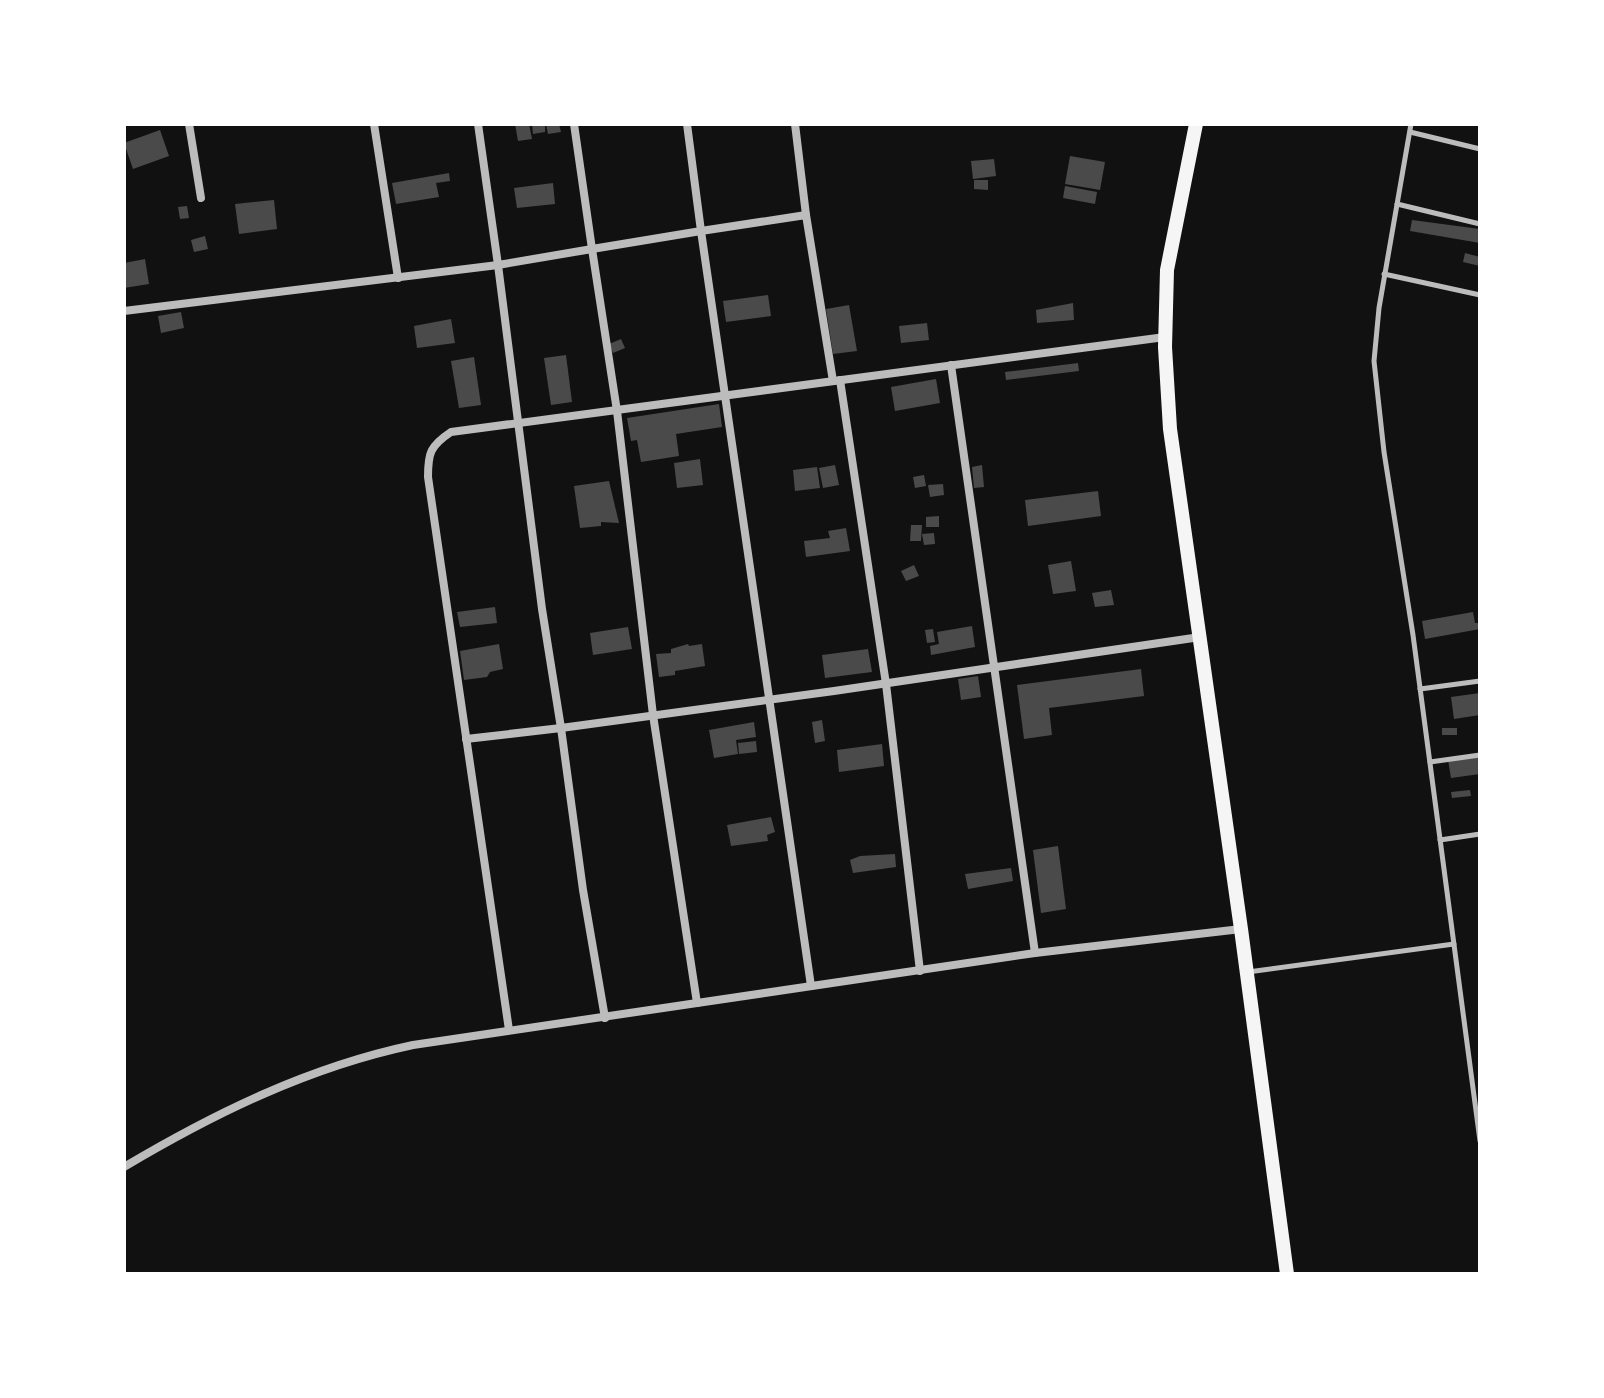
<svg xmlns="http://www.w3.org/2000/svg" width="1604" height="1398" viewBox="0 0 1604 1398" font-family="Rubik,sans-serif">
	<rect width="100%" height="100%" fill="#111"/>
	<g fill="#4a4a4a">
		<polygon points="515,124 529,124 532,139 518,141"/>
		<polygon points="532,124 545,124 545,132 533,134"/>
		<polygon points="546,124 559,124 561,132 548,134"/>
		<polygon points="160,130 169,156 133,169 124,143"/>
		<polygon points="1070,156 1105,162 1100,190 1065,184"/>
		<polygon points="994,159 996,176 973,179 971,161"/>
		<polygon points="449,173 450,181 436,183 439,197 396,204 392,183"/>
		<polygon points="974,180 988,180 988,190 974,189"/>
		<polygon points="553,183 555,204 517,208 514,188"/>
		<polygon points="1065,186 1097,192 1095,204 1063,198"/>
		<polygon points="274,200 277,229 239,234 235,204"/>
		<polygon points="187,206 189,218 180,219 178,207"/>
		<polygon points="1412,220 1480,229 1480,243 1410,231"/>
		<polygon points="205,236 208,249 194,252 191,240"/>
		<polygon points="1465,253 1480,257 1480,266 1463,262"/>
		<polygon points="145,259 149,284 124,288 124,263"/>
		<polygon points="768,295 771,316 726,322 723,301"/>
		<polygon points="1073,303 1074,320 1037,323 1036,310"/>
		<polygon points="849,305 857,351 833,354 826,309"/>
		<polygon points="181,312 184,328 161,333 158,316"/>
		<polygon points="451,319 455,343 417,348 414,326"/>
		<polygon points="927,323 929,340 901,343 899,326"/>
		<polygon points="621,339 625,348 613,353 609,344"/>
		<polygon points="566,355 572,402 551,405 544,358"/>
		<polygon points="474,357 481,405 459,408 451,361"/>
		<polygon points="1078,363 1079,371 1006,380 1005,372"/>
		<polygon points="936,379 940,403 895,411 891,387"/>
		<polygon points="719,404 722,427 676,434 679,456 641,462 637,440 631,441 627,418"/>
		<polygon points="700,459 703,485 677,488 674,463"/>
		<polygon points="835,465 839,485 823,488 819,468"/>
		<polygon points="982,465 984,487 974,488 972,467"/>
		<polygon points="817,467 820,488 795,491 793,470"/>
		<polygon points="924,475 926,486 915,488 913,477"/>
		<polygon points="609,481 619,523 601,522 601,526 580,528 574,486"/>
		<polygon points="943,484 944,495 930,497 928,485"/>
		<polygon points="1098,491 1101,516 1028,526 1025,500"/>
		<polygon points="939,516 939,527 926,527 926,517"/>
		<polygon points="911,525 922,525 921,541 910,541"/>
		<polygon points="846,528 850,551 806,557 804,541 830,538 828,531"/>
		<polygon points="934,533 935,544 924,545 922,534"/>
		<polygon points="1071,561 1076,591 1053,594 1048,565"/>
		<polygon points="914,565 919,576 906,581 901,571"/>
		<polygon points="1111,590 1114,605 1095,607 1092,593"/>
		<polygon points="495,607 497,623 460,627 457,612"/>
		<polygon points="1473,612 1475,623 1480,623 1480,629 1425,639 1422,621"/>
		<polygon points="972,626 975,647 931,655 930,646 939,644 937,632"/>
		<polygon points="628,627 632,649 593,655 590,633"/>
		<polygon points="933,629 935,642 927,643 925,630"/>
		<polygon points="499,644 503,669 490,672 487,677 464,680 460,651"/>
		<polygon points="688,644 689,646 702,644 705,666 675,671 675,675 659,677 656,654 671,653 671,649"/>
		<polygon points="868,649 872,672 825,678 822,655"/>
		<polygon points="1141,669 1144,696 1049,708 1052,735 1024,739 1017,685"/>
		<polygon points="978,676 981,697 961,700 958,679"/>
		<polygon points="1480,693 1480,715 1454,719 1451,697"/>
		<polygon points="822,720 825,741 815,743 812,722"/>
		<polygon points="754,722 756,737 736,740 738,754 714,758 709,730"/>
		<rect x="1442" y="728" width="15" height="7"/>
		<polygon points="756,741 757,752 739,754 738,743"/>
		<polygon points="882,744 884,766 839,772 837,750"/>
		<polygon points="1480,757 1480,774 1451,778 1448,760"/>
		<polygon points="1470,790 1471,796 1452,798 1451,792"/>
		<polygon points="771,817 775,832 767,835 768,841 731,846 727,825"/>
		<polygon points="1058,846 1066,909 1041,913 1033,850"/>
		<polygon points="895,854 896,867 853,873 850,860 860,856"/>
		<polygon points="1011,868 1013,881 968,889 965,874"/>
	</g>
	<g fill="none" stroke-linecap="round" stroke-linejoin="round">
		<g stroke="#bcbcbc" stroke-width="5">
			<polyline points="1411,124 1379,308 1374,361 1384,452 1413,635 1480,1141"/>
			<polyline points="1410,132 1480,149"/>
			<polyline points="1397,204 1480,224"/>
			<polyline points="1384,274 1480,295"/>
			<polyline points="1420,689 1480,681"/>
			<polyline points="1430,762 1480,755"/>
			<polyline points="1440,840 1480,834"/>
			<polyline points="1248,972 1454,944"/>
		</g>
		<g stroke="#bcbcbc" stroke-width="8">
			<polyline points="189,124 201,198"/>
			<polyline points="374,124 398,278"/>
			<polyline points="478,124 498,265 592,249 574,124"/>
			<polyline points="687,124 701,231 592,249 617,411 653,715 697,1003"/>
			<polyline points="795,124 806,215"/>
			<polyline points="124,311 498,265 542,609 561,728 834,691 1200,637"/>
			<polyline points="951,365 1035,953"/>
			<polyline points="840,380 886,684 920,971"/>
			<polyline points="466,739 561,728 583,890 605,1018"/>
			<polyline points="811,986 701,231 806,215 833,381"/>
			<path d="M 509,1030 L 428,477 C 428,453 430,446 451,432 L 1165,337"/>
			<path d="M 124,1167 C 215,1113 309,1067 413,1045 L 1035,953 L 1241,929"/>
		</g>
		<polyline stroke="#f5f5f5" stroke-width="14" points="1196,124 1167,270 1165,347 1170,429 1241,929 1287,1274"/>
	</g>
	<rect width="1604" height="1398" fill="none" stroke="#ffffff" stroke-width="252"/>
</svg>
